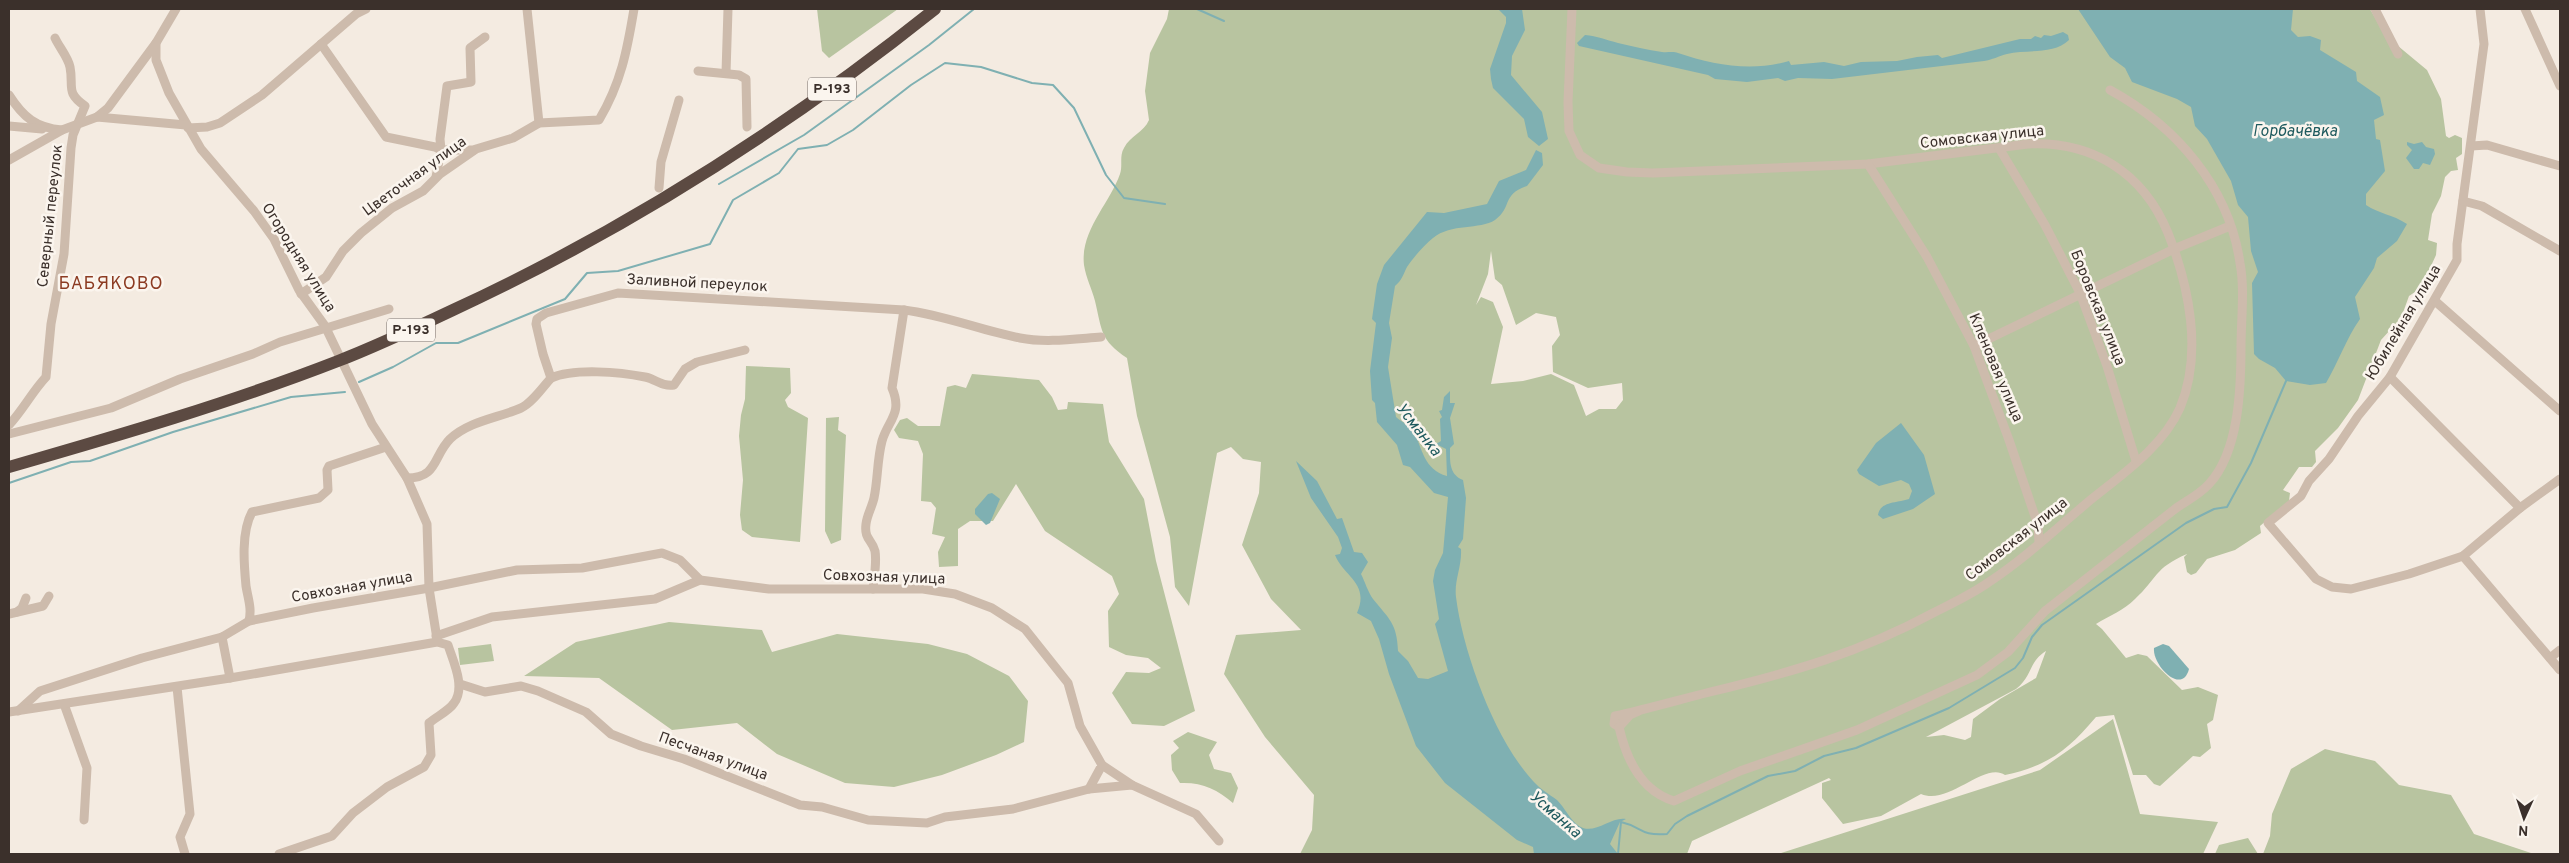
<svg xmlns="http://www.w3.org/2000/svg" width="2569" height="863" viewBox="0 0 2569 863" font-family="Overpass,sans-serif">
	<rect width="100%" height="100%" fill="#f4ebe1"/>
	<g fill="#b8c4a0" fill-rule="evenodd">
		<polygon points="817,9 898,9 829,58 822,51"/>
		<path d="M 1169,9 L 2370,9 L 2386,36 L 2427,70 L 2441,99 L 2446,136 L 2449,138 L 2455,135 L 2462,138 L 2462,154 L 2456,158 L 2458,170 L 2451,171 L 2445,177 L 2441,196 L 2432,214 L 2428,240 L 2437,243 L 2436,255 L 2421,288 L 2409,296 L 2401,318 L 2381,340 L 2358,400 L 2338,428 L 2315,451 L 2316,462 L 2312,467 L 2299,467 L 2283,490 L 2290,493 L 2289,501 L 2260,526 L 2261,533 L 2235,550 L 2207,559 L 2196,573 L 2191,575 L 2187,572 L 2184,557 L 2187,554 C 2154,568 2157,579 2135,599 C 2124,610 2109,616 2096,624 L 2102,629 L 2126,658 L 2138,654 L 2147,656 L 2182,690 L 2198,687 L 2218,695 L 2213,720 L 2207,724 L 2211,748 L 2200,757 L 2193,756 L 2160,786 L 2154,784 L 2146,775 L 2133,775 L 2114,715 L 2096,717 C 2068,750 2048,766 2005,775 C 1984,761 1949,806 1921,794 L 1881,816 L 1843,824 L 1822,798 L 1822,783 L 1831,780 L 1829,778 L 1692,841 L 1687,854 L 1300,854 L 1312,830 L 1314,795 L 1265,737 L 1224,674 L 1236,635 L 1301,630 L 1271,599 L 1242,545 L 1259,493 L 1261,462 L 1243,459 L 1231,447 L 1217,453 L 1189,606 L 1175,587 L 1170,537 L 1137,416 L 1127,358 C 1100,340 1102,330 1095,301 C 1092,289 1086,278 1084,265 C 1080,231 1110,203 1120,174 C 1123,165 1119,156 1124,148 C 1130,136 1144,132 1149,120 L 1145,91 L 1150,53 L 1167,19 ZM 1491,251 L 1495,279 L 1502,285 L 1516,325 L 1536,313 L 1556,317 L 1560,335 L 1552,346 L 1553,372 L 1588,388 L 1622,383 L 1623,400 L 1616,409 L 1599,409 L 1586,416 L 1574,385 L 1551,374 L 1523,381 L 1491,384 L 1503,327 L 1493,302 L 1481,297 L 1476,305 L 1488,274 ZM 2046,651 L 2036,678 L 2000,699 L 1973,719 L 1971,737 L 1965,740 L 1944,735 L 1926,737 L 2016,689 C 2033,676 2028,662 2046,651 Z"/>
		<polygon points="746,366 790,368 791,393 785,400 788,407 808,418 800,542 752,537 742,530 740,515 743,480 739,436 741,415 745,399"/>
		<polygon points="972,374 1039,380 1052,397 1058,410 1067,409 1068,402 1103,404 1109,442 1144,499 1156,561 1195,711 1164,726 1132,724 1112,693 1126,672 1149,673 1161,668 1148,658 1126,655 1109,647 1108,611 1119,594 1112,576 1045,531 1016,484 993,521 970,521 958,529 958,566 939,567 938,552 945,537 932,534 936,508 931,502 921,501 923,454 918,441 899,438 894,430 900,420 907,418 918,426 940,426 947,387 955,385 966,388"/>
		<polygon points="839,417 838,430 846,435 841,540 831,544 825,531 826,418"/>
		<polygon points="669,622 762,630 772,652 837,634 928,644 967,654 1009,676 1028,701 1024,742 996,755 942,775 894,787 845,783 777,754 737,723 672,730 599,678 524,676 576,642"/>
		<polygon points="491,644 494,661 460,665 458,648"/>
		<polygon points="2113,719 2140,814 2218,822 2203,854 1778,854 2040,770"/>
		<path d="M 1188,732 L 1217,742 L 1209,755 L 1214,769 L 1231,773 L 1238,788 L 1233,803 C 1217,789 1202,782 1180,783 L 1172,770 L 1171,755 L 1179,748 L 1173,741 Z"/>
		<polygon points="2325,749 2375,761 2399,785 2451,795 2474,834 2534,854 2263,854 2270,836 2272,814 2291,769"/>
		<polygon points="2248,838 2258,854 2215,854 2219,845"/>
	</g>
	<g fill="#7fb0b2">
		<polygon points="1498,9 1522,9 1525,30 1512,56 1511,75 1542,112 1548,139 1539,146 1528,137 1524,119 1493,88 1491,79 1490,69 1506,23 1506,17"/>
		<path d="M 2078,9 L 2293,9 L 2291,30 L 2298,37 L 2310,36 L 2321,40 L 2320,50 L 2356,72 L 2357,81 L 2380,97 L 2384,115 L 2374,120 L 2376,139 L 2380,140 L 2385,171 L 2366,194 L 2366,205 C 2379,214 2392,214 2407,224 L 2397,241 L 2377,258 L 2374,268 L 2355,297 L 2360,319 C 2346,339 2339,361 2326,383 L 2310,385 L 2286,381 L 2275,368 L 2259,359 L 2254,354 L 2252,283 L 2258,272 L 2251,251 L 2248,217 L 2238,205 L 2231,181 L 2207,139 L 2195,126 L 2191,107 L 2177,99 L 2132,82 L 2125,68 L 2110,57 Z"/>
		<path d="M 2063,32 L 2068,35 L 2069,40 C 2054,55 2026,49 2007,54 C 1999,56 1992,60 1984,61 L 1832,79 L 1798,78 L 1785,81 L 1778,78 L 1747,82 L 1715,79 L 1708,75 L 1579,46 L 1577,43 L 1585,35 C 1597,36 1607,40 1618,43 C 1632,46 1648,50 1662,52 C 1667,53 1673,51 1678,53 C 1714,65 1751,72 1789,61 L 1791,65 L 1824,62 L 1844,66 L 1861,62 L 1897,61 L 1917,57 L 1938,55 L 1942,58 L 2020,39 L 2031,39 L 2035,36 L 2041,38 L 2044,35 L 2051,36 Z"/>
		<polygon points="2407,142 2414,144 2422,142 2426,147 2434,149 2435,154 2430,165 2423,163 2419,169 2414,169 2406,158 2412,150 2407,145"/>
		<path d="M 1536,150 L 1542,153 L 1543,165 L 1527,186 C 1501,195 1513,207 1495,220 C 1480,230 1451,223 1433,238 C 1424,245 1413,258 1407,267 C 1403,275 1402,280 1395,286 L 1389,323 L 1392,338 L 1388,367 L 1396,417 C 1401,422 1411,426 1414,432 C 1422,448 1424,470 1447,476 L 1446,449 L 1436,444 L 1441,441 L 1440,419 L 1442,417 L 1439,411 L 1442,410 L 1444,397 L 1450,391 L 1450,403 L 1455,403 L 1450,418 L 1454,444 L 1450,448 C 1450,462 1449,474 1463,480 L 1466,498 L 1463,539 L 1458,547 L 1461,549 C 1462,567 1454,580 1456,597 C 1463,653 1495,740 1533,781 C 1540,789 1549,794 1557,800 C 1565,808 1570,820 1579,826 C 1594,836 1611,816 1626,819 L 1620,822 L 1610,844 L 1618,854 L 1534,854 L 1533,847 L 1517,840 L 1445,783 L 1416,746 L 1389,674 L 1379,639 L 1371,621 L 1357,613 C 1370,583 1344,577 1335,555 L 1340,554 L 1342,548 L 1338,537 L 1311,498 L 1296,461 L 1317,481 L 1337,519 L 1342,518 L 1354,552 L 1362,553 L 1368,562 L 1361,574 C 1365,582 1368,592 1373,599 C 1389,619 1397,623 1398,651 L 1408,661 L 1418,678 L 1428,679 L 1448,671 L 1435,624 L 1439,619 L 1433,581 L 1435,570 L 1443,553 L 1448,497 L 1434,493 L 1410,467 L 1403,465 L 1397,445 L 1377,422 L 1375,403 L 1372,400 L 1370,371 L 1376,323 L 1372,319 L 1377,284 L 1384,265 L 1427,212 L 1444,213 L 1487,204 L 1499,181 L 1526,170 Z"/>
		<path d="M 1901,423 L 1924,455 L 1935,494 L 1913,509 L 1883,519 L 1878,515 C 1880,501 1898,503 1909,499 L 1912,491 L 1909,484 L 1901,480 L 1879,486 L 1859,474 L 1857,470 L 1876,443 Z"/>
		<polygon points="992,493 1000,499 990,523 986,525 975,514 975,509 988,494"/>
		<path d="M 2163,644 L 2169,646 L 2189,669 C 2182,696 2152,665 2154,648 Z"/>
	</g>
	<g fill="none" stroke-linecap="round" stroke-linejoin="round">
		<g stroke="#7fb0b2" stroke-width="2">
			<polyline points="1197,9 1224,21"/>
			<polyline points="719,184 804,135 929,45 974,9"/>
			<polyline points="359,382 393,367 436,343 458,343 565,299 587,273 618,271 710,244 733,200 779,173 798,149 827,145 853,130 911,85 945,63 981,67 1032,83 1053,85 1074,108 1106,175 1124,198 1165,204"/>
			<polyline points="9,483 71,462 90,461 173,432 291,397 345,392"/>
			<path d="M 1618,854 L 1621,822 C 1643,827 1639,836 1667,834 L 1675,824 L 1687,816 L 1768,776 L 1795,771 L 1824,756 L 1856,748 L 1949,708 L 2015,668 L 2023,658 L 2032,637 L 2042,625 L 2186,523 L 2214,509 L 2227,507 L 2251,463 L 2286,381"/>
		</g>
		<g stroke="#cdbbac" stroke-width="9">
			<polyline points="176,9 156,43 156,60 169,93 201,149 254,211 274,239 299,290 325,326 372,424 407,478 427,524 429,588 437,639"/>
			<polyline points="527,9 539,123"/>
			<path d="M 1572,9 L 1568,102 L 1569,131 L 1580,155 L 1599,168 L 1627,172 L 1653,173 L 1868,164 L 2028,144 C 2092,141 2143,172 2168,233 C 2189,286 2203,353 2180,408 C 2162,448 2121,475 2088,502 C 2056,529 2024,559 1989,582 C 1972,594 1953,603 1935,612 C 1859,653 1793,672 1710,692 C 1678,700 1647,709 1615,716 L 1614,724 L 1619,727 L 1630,715 L 1639,711"/>
			<polyline points="2375,9 2398,54"/>
			<polyline points="2480,9 2484,44 2457,244 2457,260 2390,377 2358,416 2329,459 2309,481 2301,496 2268,523 2316,579 2332,587 2351,589 2409,574 2463,556 2520,508 2560,479"/>
			<polyline points="2525,9 2560,86"/>
			<polyline points="321,44 386,137 435,147 441,150 436,177"/>
			<polyline points="698,71 739,75 746,79 747,127"/>
			<polyline points="726,73 728,9"/>
			<path d="M 9,95 C 23,117 36,128 62,130"/>
			<polyline points="97,117 108,108 156,43"/>
			<polyline points="9,126 42,129"/>
			<polyline points="188,128 207,127 220,123 262,95 356,14 366,9"/>
			<polyline points="2471,146 2487,145 2560,166"/>
			<polyline points="1999,148 2045,225 2080,293 2107,366 2136,461"/>
			<polyline points="474,150 441,150 440,139 447,86 471,82 470,48 485,37"/>
			<polyline points="9,160 62,130 97,117 186,125"/>
			<polyline points="1868,164 1927,257 1974,346 2009,440 2038,525 2039,543"/>
			<polyline points="659,188 661,162 679,100"/>
			<polyline points="2463,201 2482,206 2560,251"/>
			<path d="M 301,294 L 326,277 L 343,251 L 361,233 L 392,208 L 423,191 L 440,174 L 476,149 L 513,138 L 539,123 L 599,120 C 621,83 627,51 634,9"/>
			<polyline points="2435,301 2560,411"/>
			<polyline points="1974,346 2174,249 2230,226"/>
			<polyline points="2390,377 2520,508"/>
			<path d="M 551,378 C 574,368 620,372 645,377 C 656,379 662,387 674,385 L 685,369 L 697,362 L 745,350"/>
			<path d="M 9,425 C 23,410 32,392 46,377 L 51,324 L 64,254 L 71,148 L 73,135 L 85,106 C 65,92 74,87 70,67 C 68,57 59,47 55,38"/>
			<polyline points="9,434 111,408 180,379 253,354 280,342 389,309"/>
			<path d="M 407,478 C 438,478 433,456 450,439 C 469,421 498,418 521,408 C 532,403 543,387 551,378 L 543,354 L 536,324 L 537,319 L 546,313 L 618,293 L 904,310 C 944,315 980,330 1020,338 C 1046,343 1074,339 1101,337"/>
			<polyline points="2463,556 2560,670"/>
			<path d="M 873,589 C 874,577 877,563 875,551 C 872,539 864,540 866,524 C 867,515 872,507 874,498 C 878,479 877,460 882,441 C 888,420 903,414 892,388 L 904,310"/>
			<polyline points="17,612 22,608 26,598"/>
			<polyline points="9,614 43,606 49,596"/>
			<path d="M 249,621 C 252,608 248,599 246,586 C 244,565 241,532 252,512 L 319,498 L 328,490 L 327,470 L 329,466 L 386,447"/>
			<polyline points="436,636 492,617 655,599 700,580 769,589 923,589 955,594 992,608 1025,629 1068,683 1080,726 1102,765 1089,789"/>
			<polyline points="222,637 230,678"/>
			<polyline points="2550,658 2560,650"/>
			<polyline points="460,684 485,692 521,686 538,691 586,712 611,734 641,746 684,759 800,805 822,807 868,820 927,823 945,817 1013,809 1089,789 1132,785 1196,814 1219,841"/>
			<polyline points="177,687 190,814 180,837 185,854"/>
			<polyline points="64,704 87,768 84,820"/>
			<polyline points="18,711 40,691 142,658 222,637 249,621 313,608 429,588 517,570 582,568 662,553 680,560 700,580"/>
			<path d="M 9,712 L 230,678 L 437,642 L 448,645 C 453,661 466,687 454,703 C 449,711 437,716 429,723 L 431,755 L 424,767 L 387,787 L 353,813 L 332,836 L 279,854"/>
			<path d="M 1619,727 C 1626,758 1641,791 1674,801 L 1740,771 L 1857,730 L 1977,675 L 2008,652 L 2045,611 L 2175,509 C 2186,501 2199,495 2209,484 C 2239,452 2241,388 2241,347 C 2241,319 2245,290 2240,263 C 2229,187 2176,126 2110,90"/>
			<polyline points="1102,765 1132,785"/>
		</g>
		<path stroke="#5c4a42" stroke-width="12" d="M 9,467 C 120,435 230,403 338,361 C 377,346 415,328 453,310 C 626,230 786,128 935,9"/>
	</g>
	<g text-anchor="middle" dominant-baseline="central" stroke-width="5" stroke-linejoin="round" paint-order="stroke">
		<g fill="#fbf5ee" stroke="#756b66" stroke-width="1">
			<rect x="808" y="77.5" width="48" height="23" rx="4"/>
			<rect x="387" y="318.5" width="48" height="23" rx="4"/>
		</g>
		<g font-size="14" font-weight="bold" fill="#3b302b">
			<text x="832" y="89">Р-193</text>
			<text x="411" y="330">Р-193</text>
		</g>
		<g font-size="15" fill="#3b302b" stroke="#fbf5ee">
			<text transform="translate(1982 138) rotate(-6)">Сомовская улица</text>
			<text transform="translate(415 177) rotate(-36)">Цветочная улица</text>
			<text transform="translate(51 216) rotate(-84)">Северный переулок</text>
			<text transform="translate(298 258) rotate(58)">Огородняя улица</text>
			<text transform="translate(697 284) rotate(3)">Заливной переулок</text>
			<text transform="translate(2097 308) rotate(68)">Боровская улица</text>
			<text transform="translate(2404 323) rotate(-59)">Юбилейная улица</text>
			<text transform="translate(1995 368) rotate(67)">Кленовая улица</text>
			<text transform="translate(2017 540) rotate(-38)">Сомовская улица</text>
			<text transform="translate(884 578) rotate(2)">Совхозная улица</text>
			<text transform="translate(352 588) rotate(-10)">Совхозная улица</text>
			<text transform="translate(713 757) rotate(20)">Песчаная улица</text>
		</g>
		<g font-size="16" font-style="italic" fill="#1f5a5e" stroke="#fbf5ee">
			<text x="2295" y="132">Горбачёвка</text>
			<text transform="translate(1418 430) rotate(52)">Усманка</text>
			<text transform="translate(1555 815) rotate(41)">Усманка</text>
		</g>
		<g font-size="18" letter-spacing="1" fill="#8c3b22" stroke="#fbf5ee">
			<text x="111" y="284">БАБЯКОВО</text>
		</g>
	</g>
	<rect width="2569" height="863" fill="none" stroke="#3b302b" stroke-width="20"/>
	<g transform="translate(2524 818) rotate(183)" stroke="#fbf5ee" stroke-width="4" paint-order="stroke">
	<path d="M0-4L9 19L0 12L-9 19Z" fill="#3b302b"/>
	<text y="-8" font-size="14" font-weight="bold" text-anchor="middle" fill="#3b302b">N</text>
	</g>
</svg>
